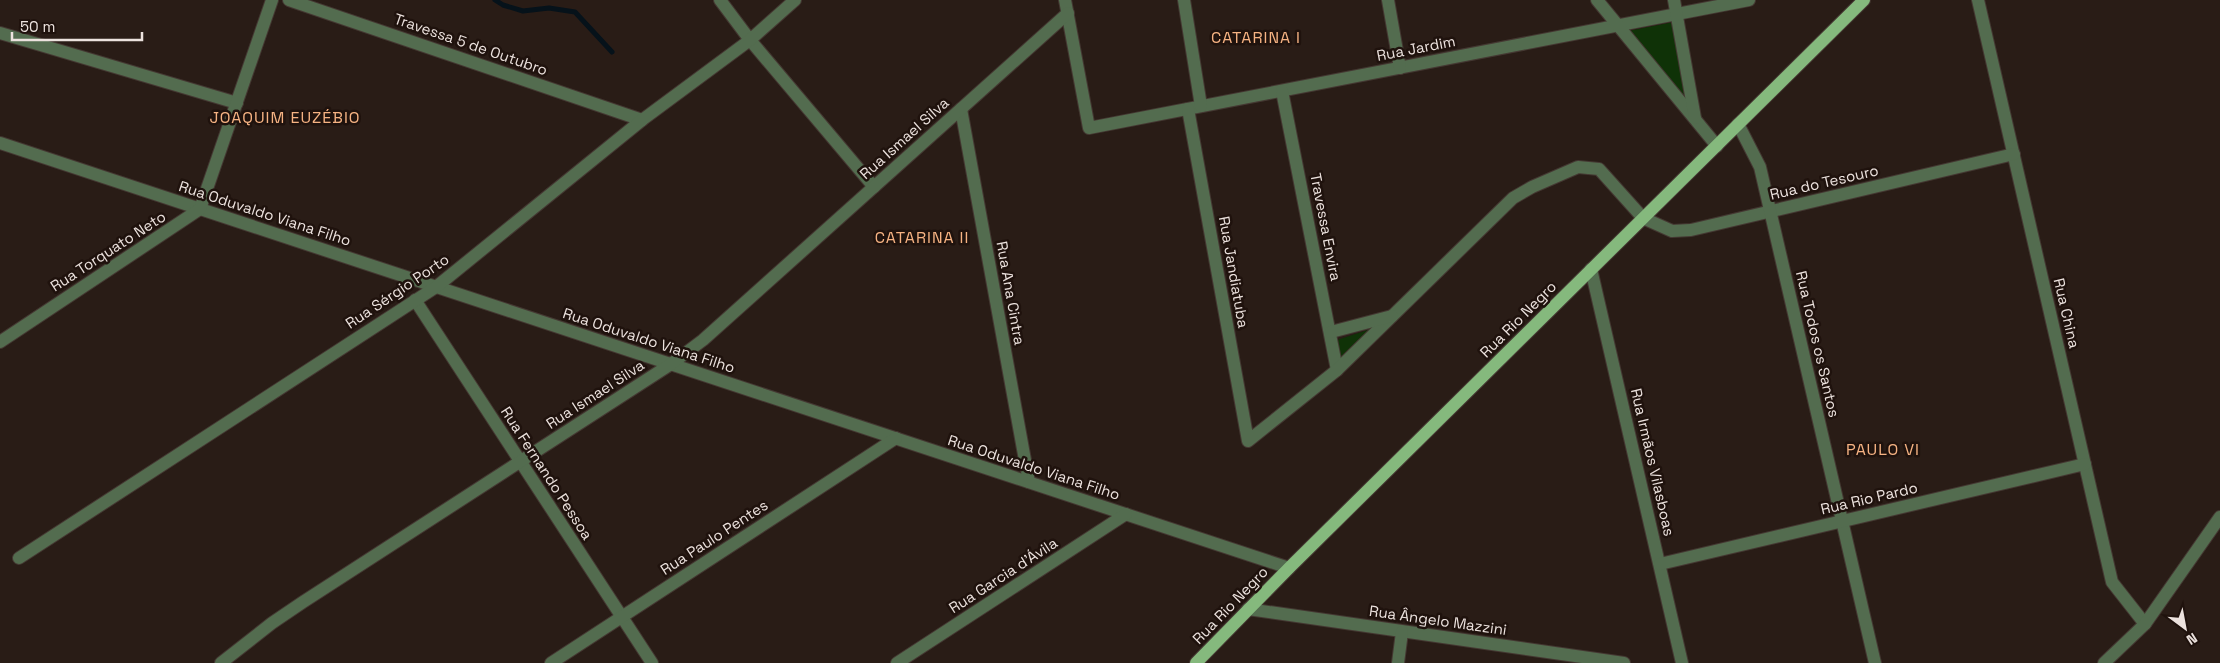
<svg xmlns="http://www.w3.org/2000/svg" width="2220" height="663" viewBox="0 0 2220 663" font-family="'Space Grotesk',sans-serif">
	<rect width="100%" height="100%" fill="#291c16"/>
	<g fill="#0f3207">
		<polygon points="1674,22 1689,106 1628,31"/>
		<polygon points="1371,329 1340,358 1337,340"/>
	</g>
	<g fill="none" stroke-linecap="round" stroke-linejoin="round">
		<polyline stroke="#06121a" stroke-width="5" points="495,0 503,5 523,11 549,8 575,12 612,52"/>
		<g stroke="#443832" stroke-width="14">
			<g id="minor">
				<polyline points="289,0 642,120"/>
				<polyline points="720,0 750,40 874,187"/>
				<polyline points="1065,0 1089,128 1749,0"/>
				<polyline points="1184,0 1201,106"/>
				<polyline points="1388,0 1400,68"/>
				<polyline points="1597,0 1717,146"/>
				<polyline points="1674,0 1695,118"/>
				<polyline points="1978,0 2112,582 2145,624"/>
				<polyline points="0,33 237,103"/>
				<polyline points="1282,91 1337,370"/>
				<polyline points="961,109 1029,482"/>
				<polyline points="1188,109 1248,441 1337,370 1513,198 1532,187 1578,167 1599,169 1643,218 1672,231 1691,230 2014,154"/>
				<polyline points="1738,124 1760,167 1875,663"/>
				<polyline points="0,143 1289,568"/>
				<polyline points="1591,269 1682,663"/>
				<polyline points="415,300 652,663"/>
				<polyline points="1331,332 1392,316"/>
				<polyline points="0,342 200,209 272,0"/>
				<polyline points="19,558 436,287 642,120 750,40 795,0"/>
				<polyline points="1660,564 2085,464"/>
				<polyline points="1248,609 1624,663"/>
				<polyline points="221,663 272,623 303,602 671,364 703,340 1068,13"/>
				<polyline points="551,663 896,438"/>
				<polyline points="897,663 1126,514"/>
				<polyline points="1398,663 1402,632"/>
				<polyline points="2104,663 2145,624 2220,517"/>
			</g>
		</g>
		<g stroke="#443832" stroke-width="14">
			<polyline id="major" points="1196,663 1289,568 1864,0"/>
		</g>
		<use href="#minor" stroke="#536c4f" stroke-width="12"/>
		<use href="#major" stroke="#85b97d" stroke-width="12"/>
	</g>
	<g text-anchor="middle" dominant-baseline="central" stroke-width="5" stroke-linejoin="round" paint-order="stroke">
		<g font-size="15" fill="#ece2de" stroke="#1f120d">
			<text transform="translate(471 44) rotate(19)">Travessa 5 de Outubro</text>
			<text transform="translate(1416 48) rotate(-11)">Rua Jardim</text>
			<text transform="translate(904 138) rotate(-42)">Rua Ismael Silva</text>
			<text transform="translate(1824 182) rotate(-13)">Rua do Tesouro</text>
			<text transform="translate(265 213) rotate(18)">Rua Oduvaldo Viana Filho</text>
			<text transform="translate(1326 227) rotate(79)">Travessa Envira</text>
			<text transform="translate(108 251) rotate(-33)">Rua Torquato Neto</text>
			<text transform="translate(1234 272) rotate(80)">Rua Jandiatuba</text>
			<text transform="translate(397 291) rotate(-34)">Rua Sérgio Porto</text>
			<text transform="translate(1011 293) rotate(80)">Rua Ana Cintra</text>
			<text transform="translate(2067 313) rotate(77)">Rua China</text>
			<text transform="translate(1518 319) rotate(-45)">Rua Rio Negro</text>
			<text transform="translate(649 340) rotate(18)">Rua Oduvaldo Viana Filho</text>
			<text transform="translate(1818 344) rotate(77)">Rua Todos os Santos</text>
			<text transform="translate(595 394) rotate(-33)">Rua Ismael Silva</text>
			<text transform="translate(1653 462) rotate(77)">Rua Irmãos Vilasboas</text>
			<text transform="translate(1034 467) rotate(18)">Rua Oduvaldo Viana Filho</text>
			<text transform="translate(547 473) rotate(57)">Rua Fernando Pessoa</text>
			<text transform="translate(1869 498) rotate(-13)">Rua Rio Pardo</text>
			<text transform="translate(714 537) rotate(-33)">Rua Paulo Pentes</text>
			<text transform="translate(1003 575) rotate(-33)">Rua Garcia d'Ávila</text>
			<text transform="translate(1230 605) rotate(-46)">Rua Rio Negro</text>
			<text transform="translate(1438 620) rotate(8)">Rua Ângelo Mazzini</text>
		</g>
		<g font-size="16" letter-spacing="1" fill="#f6b383" stroke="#1f120d">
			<text x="1256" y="37">CATARINA I</text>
			<text x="285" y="117">JOAQUIM EUZÉBIO</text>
			<text x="922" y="237">CATARINA II</text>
			<text x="1883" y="449">PAULO VI</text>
		</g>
	</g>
	<g transform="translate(2185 628) rotate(148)" stroke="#1f120d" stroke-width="4" paint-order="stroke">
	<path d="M0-4L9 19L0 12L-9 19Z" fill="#ece2de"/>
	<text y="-8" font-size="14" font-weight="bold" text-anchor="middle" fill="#ece2de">N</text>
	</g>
	<path d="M12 32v8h130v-8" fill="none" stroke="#ece2de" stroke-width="2.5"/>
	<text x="20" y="32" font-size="15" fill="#ece2de" stroke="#1f120d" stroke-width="4" paint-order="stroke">50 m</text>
</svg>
